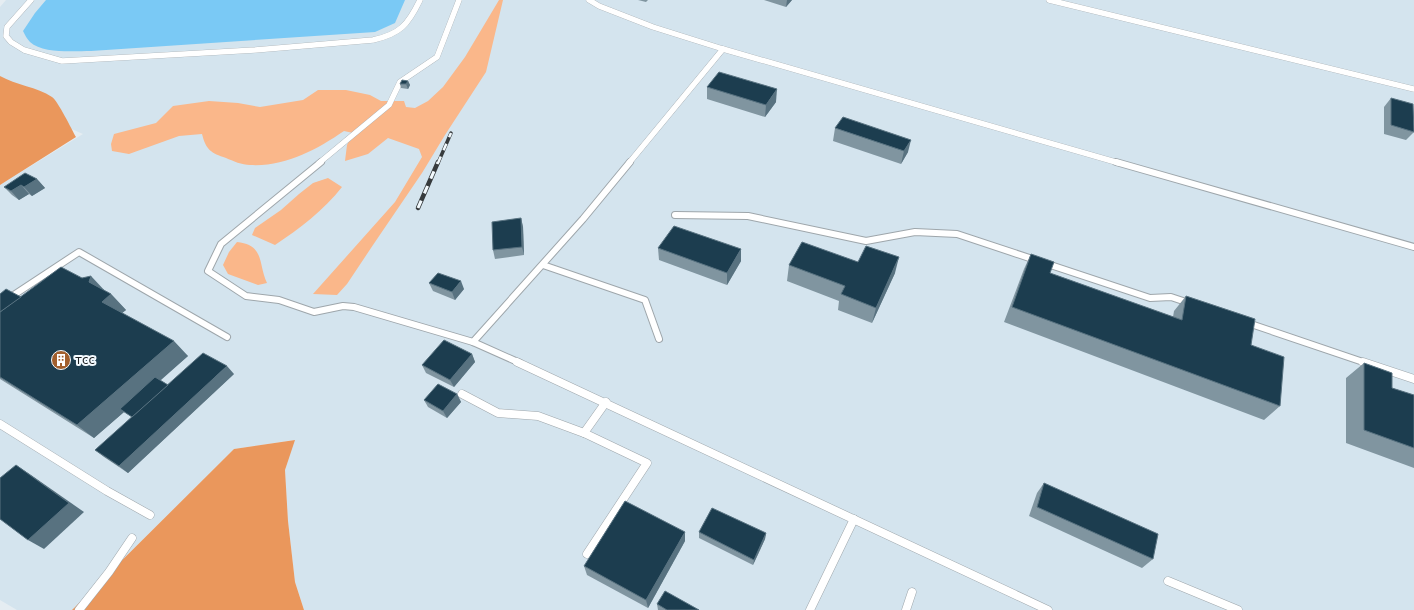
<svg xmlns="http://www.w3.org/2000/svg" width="1414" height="610" viewBox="0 0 1414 610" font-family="'DejaVu Sans',sans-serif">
	<rect width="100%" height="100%" fill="#e5edf2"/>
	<polygon fill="#d4e4ee" points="6,0 1414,0 1414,610 304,610 295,582 288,521 285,470 294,440 234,449 72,610 17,610 0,600 0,185 83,134 0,98 0,7"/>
	<g fill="#fab78a">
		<path d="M 499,0 L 503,0 L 486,72 L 445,135 L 422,173 L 373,245 L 347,284 L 337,295 L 313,294 L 395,202 L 422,157 L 419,149 L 388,138 L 368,154 L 345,161 L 347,145 L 353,133 L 344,131 C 316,150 285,167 250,165 C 242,165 233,161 226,158 C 211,153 206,150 202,134 L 179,136 L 129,154 L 112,151 L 111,144 L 114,134 L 156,123 L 173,106 L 209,101 L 238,103 L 260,107 L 303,100 L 318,90 L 346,90 L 370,95 L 381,101 L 404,101 L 406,107 L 415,108 L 428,101 L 443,87 L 465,57 Z"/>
		<path d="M 328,178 L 342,187 C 324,210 299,229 275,245 L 252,235 L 255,228 L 281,210 L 299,194 L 313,183 Z"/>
		<path d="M 237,242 C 265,245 258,264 267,283 L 258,285 L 228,274 L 223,265 L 229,252 Z"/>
	</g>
	<g fill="#ea975c">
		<path d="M 0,76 C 16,85 37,87 52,97 C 58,101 72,130 76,137 L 0,185 Z"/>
		<polygon points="295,440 285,470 288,521 295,582 304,610 72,610 234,449"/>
	</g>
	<path fill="#7ac9f5" d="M 46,0 L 405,0 L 395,23 L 375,32 L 91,51 C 74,51 43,54 30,42 C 27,39 25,35 23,31 L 35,13 Z"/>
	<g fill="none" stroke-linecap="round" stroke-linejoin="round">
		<g stroke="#9ea6ab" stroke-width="6">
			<g id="lane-far2">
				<path d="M 31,0 L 7,27 L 6,36 L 11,42 L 24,50 L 62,61 L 255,50 L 373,40 C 400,34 408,25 420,0"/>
				<polyline points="589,0 599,6 653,27 723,49 1119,163"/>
				<polyline points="1049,0 1414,89"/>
				<polyline points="319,163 389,105 400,82 437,57 459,0"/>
				<polyline points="629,163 723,49"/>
			</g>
		</g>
		<g stroke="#9ea6ab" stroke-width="8">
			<g id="lane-far1">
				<polyline points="321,162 221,244 208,271 246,296 279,300 314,312 343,306 354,307 473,342 520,363"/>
				<polyline points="1116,162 1414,247"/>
				<polyline points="675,215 748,216 866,241 915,232 957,234 1150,298 1171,297 1192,304"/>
				<polyline points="543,265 645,300 659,339"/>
				<polyline points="0,304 79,252 227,337"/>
				<polyline points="1245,322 1366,363"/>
				<polyline points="473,342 583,219 630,162"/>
			</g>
		</g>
		<g stroke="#9ea6ab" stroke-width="9">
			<g id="lane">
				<polyline points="517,362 1048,610"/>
				<polyline points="1363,362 1414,379"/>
				<polyline points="462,394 498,413 538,416 584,433"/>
				<polyline points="0,424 107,491 150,515"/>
				<polyline points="587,554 647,463 584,433 606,402"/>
				<polyline points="1168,581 1238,610"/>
				<polyline points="79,610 109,572 132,538"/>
				<polyline points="810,610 854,519"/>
				<polyline points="906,610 912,592"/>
			</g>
		</g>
		<use href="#lane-far2" stroke="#fff" stroke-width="5.5"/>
		<use href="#lane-far1" stroke="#fff" stroke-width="6"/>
		<use href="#lane" stroke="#fff" stroke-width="8"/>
		<g stroke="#373b3d" stroke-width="3.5">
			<polyline id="rail-far1" points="438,163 451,133"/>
		</g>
		<g stroke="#373b3d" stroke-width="4.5">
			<polyline id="rail" points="418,208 438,162"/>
		</g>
		<use href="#rail-far1" stroke="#f3fafe" stroke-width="2.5" stroke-dasharray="7" stroke-linecap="butt"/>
		<use href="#rail" stroke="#f3fafe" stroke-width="3" stroke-dasharray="8" stroke-linecap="butt"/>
	</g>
	<g fill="#8095a0">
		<polygon points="638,0 648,0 646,2"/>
		<polygon points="764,0 792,0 786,7"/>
		<polygon points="408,81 410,85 408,89 401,88 400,84"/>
		<polygon points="707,87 776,102 765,117 707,99"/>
		<polygon points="1391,98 1414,132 1406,140 1384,134 1384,107"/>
		<polygon points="835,128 908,152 901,164 833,141"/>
		<polygon points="37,179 45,188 32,196 29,194 19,200 12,195 4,187"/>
		<polygon points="521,218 523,227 524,255 495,259 493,250"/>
		<polygon points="658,248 741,261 727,285 659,260"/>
		<polygon points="1031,254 1050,273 1173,317 1174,311 1186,296 1251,345 1280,406 1264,420 1004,322 1024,269"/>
		<polygon points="858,262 895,273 872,323 838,310 839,301 787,281 789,265"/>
		<polygon points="429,283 464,289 455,300 433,291"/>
		<polygon points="106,291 111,294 126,310 122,313 188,356 160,380 168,385 234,374 128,473 104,457 95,450 132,417 124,412 94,438 0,379 0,294 21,297"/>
		<polygon points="472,354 475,362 454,387 426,373 422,365"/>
		<polygon points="1364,363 1392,388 1414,395 1414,468 1346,443 1346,378"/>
		<polygon points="457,394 461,402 447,418 428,407 424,400"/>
		<polygon points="1044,483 1153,559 1142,568 1029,516 1037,493"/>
		<polygon points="699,532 766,533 765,539 753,565 699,538"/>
		<polygon points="685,541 648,608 587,575 584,566"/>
		<polygon points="657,604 699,610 658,610"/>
	</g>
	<g fill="#587280">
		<polygon points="787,0 792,0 786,7"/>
		<polygon points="408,81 410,85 408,89 406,84"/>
		<polygon points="777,89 776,102 765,117 766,105"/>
		<polygon points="911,140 908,152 901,164 904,151"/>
		<polygon points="37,179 45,188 32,196 24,187"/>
		<polygon points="21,185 29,194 19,200 11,191"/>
		<polygon points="521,218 523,227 524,255 522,247"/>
		<polygon points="741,249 741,261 727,285 727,273"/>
		<polygon points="899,257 895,273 872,323 876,308"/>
		<polygon points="91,276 106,292 89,282"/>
		<polygon points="461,281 464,289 455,300 452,292"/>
		<polygon points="111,294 126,310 117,317 102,302"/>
		<polygon points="174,341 188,356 125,412 120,409 124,412 94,438 77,425"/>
		<polygon points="472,354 475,362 454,387 450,380"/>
		<polygon points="227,366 234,374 128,473 119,466"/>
		<polygon points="457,394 461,402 447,418 443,411"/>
		<polygon points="16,465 31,475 84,512 44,549 28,540"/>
		<polygon points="685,532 685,541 648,608 646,600"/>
		<polygon points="766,533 765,539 753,565 754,560"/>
	</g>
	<g fill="#1c3d4f" stroke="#587280">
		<polygon points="719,72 777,89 766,105 707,87"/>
		<polygon points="402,80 408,81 406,84 400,84"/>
		<polygon points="1391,98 1413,104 1414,132 1391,125"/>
		<polygon points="843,117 911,140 904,151 835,128"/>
		<polygon points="25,173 37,179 24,187 21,185 11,191 4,187"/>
		<polygon points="521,218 522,247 493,250 492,222"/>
		<polygon points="674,226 741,249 727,273 658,248"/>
		<polygon points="802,242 858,262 866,246 899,257 876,308 841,294 845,286 789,265"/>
		<polygon points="1031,254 1054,262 1050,273 1182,320 1186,296 1255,319 1251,345 1284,357 1280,406 1012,307"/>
		<polygon points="61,267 82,278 91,276 89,282 111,294 102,302 174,341 77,425 0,377 0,312"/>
		<polygon points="438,273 461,281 452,292 429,283"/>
		<polygon points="6,289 21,297 0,312 0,294"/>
		<polygon points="444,340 472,354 450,380 422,365"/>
		<polygon points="203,353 227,366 119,466 95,450"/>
		<polygon points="1364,363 1392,373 1392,388 1414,395 1414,448 1364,430"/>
		<polygon points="155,377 168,385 132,417 120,409"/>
		<polygon points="438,384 457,394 443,411 424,400"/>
		<polygon points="16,465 69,503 28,540 0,519 0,478"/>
		<polygon points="1044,483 1158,534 1153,559 1037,507"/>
		<polygon points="625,501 685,532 646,600 584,566"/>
		<polygon points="712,508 766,533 754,560 699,532"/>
		<polygon points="665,591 699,610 667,610 657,604"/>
	</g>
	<defs>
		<g id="building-disc" transform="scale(1)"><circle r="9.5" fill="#a15f2d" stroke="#f3fafe"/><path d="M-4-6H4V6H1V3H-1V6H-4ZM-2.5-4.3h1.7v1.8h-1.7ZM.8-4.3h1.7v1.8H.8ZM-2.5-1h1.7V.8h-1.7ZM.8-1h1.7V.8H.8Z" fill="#fff"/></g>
	</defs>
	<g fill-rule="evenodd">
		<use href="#building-disc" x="61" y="360"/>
	</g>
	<g text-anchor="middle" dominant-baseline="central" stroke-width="4" stroke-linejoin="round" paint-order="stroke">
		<g font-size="12" fill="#1e2123" stroke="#f3fafe" text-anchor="start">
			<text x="75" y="360">тсс</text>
		</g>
	</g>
</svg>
